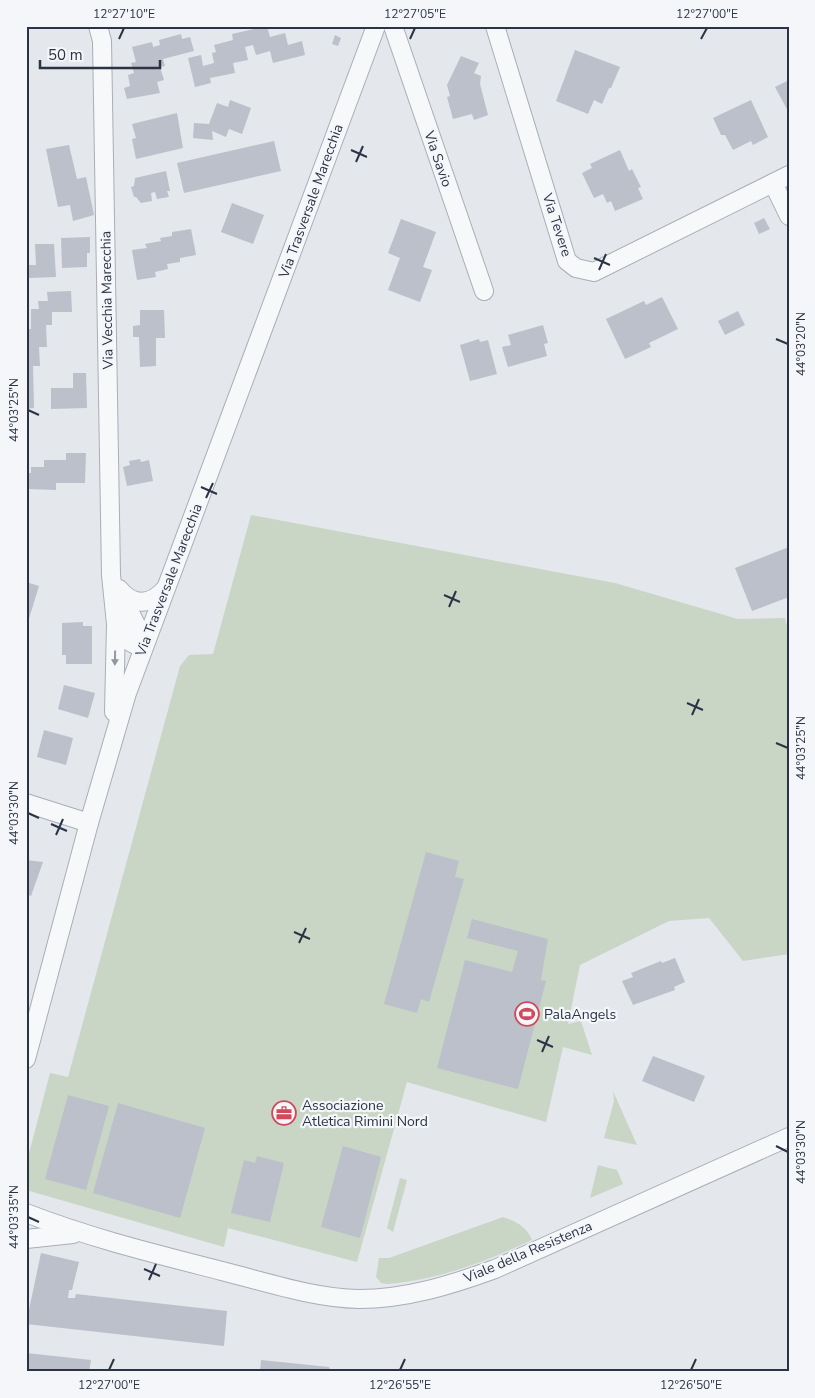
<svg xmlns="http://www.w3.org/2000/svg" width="815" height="1398" viewBox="0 0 815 1398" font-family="'Nunito Sans',sans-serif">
	<rect width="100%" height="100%" fill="#e4e7ec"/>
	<g fill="#c9d6c5">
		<polygon points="251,515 615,583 738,619 785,618 789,635 789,954 743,961 709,918 669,921 580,965 568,1024 581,1021 592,1055 563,1047 546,1122 407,1082 357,1262 228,1228 224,1247 26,1190 26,1165 50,1073 68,1077 180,666 189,655 213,654"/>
		<polygon points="613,1091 637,1145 604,1138 614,1101"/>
		<polygon points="598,1165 617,1170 623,1184 590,1198"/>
		<polygon points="400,1178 407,1180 393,1232 387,1228"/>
		<path d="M 503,1217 C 516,1221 527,1227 532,1240 C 485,1262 438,1280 387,1284 L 381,1283 L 376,1277 L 379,1258 L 389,1258 Z"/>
	</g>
	<g fill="#bbc0ca">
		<polygon points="267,26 270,37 285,33 288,45 302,41 305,55 273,63 270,51 256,55 253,45 245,47 248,60 233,63 235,73 210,78 211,83 195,87 188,58 201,55 203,66 214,63 212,53 216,52 214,45 233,40 232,34"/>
		<polygon points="181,34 182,39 190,37 194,51 163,59 165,66 160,67 164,80 157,82 160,93 127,99 124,88 130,86 128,75 134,73 131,63 136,62 132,47 152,42 153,47 160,45 159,40"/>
		<polygon points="335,35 341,38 338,46 332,44"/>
		<polygon points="575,50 620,67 611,88 609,88 602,104 594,100 588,114 556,101"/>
		<polygon points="461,56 479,63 474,73 481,76 480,84 488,115 474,120 472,114 453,119 447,97 450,96 447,85"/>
		<polygon points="789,80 789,113 775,87"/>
		<polygon points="230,100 251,108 242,134 229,129 226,137 212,131 213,140 193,138 194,123 209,124 217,103 228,107"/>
		<polygon points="751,100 768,137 753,145 751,141 733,150 725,135 721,135 713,118"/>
		<polygon points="177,113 183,148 136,159 132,139 136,138 132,124"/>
		<polygon points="274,141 281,171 184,193 177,163"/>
		<polygon points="69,145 77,179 86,177 94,215 73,221 70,205 58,207 46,149"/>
		<polygon points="620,150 629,171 632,169 641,187 638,188 643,199 615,211 611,201 607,203 603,194 594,198 582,173 592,168 590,164"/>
		<polygon points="166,171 170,191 167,191 169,197 157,199 155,192 151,193 152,201 141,203 136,197 134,197 131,187 134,186 135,178"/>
		<polygon points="232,203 264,215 253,244 221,232"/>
		<polygon points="764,218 770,229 759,234 754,223"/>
		<polygon points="401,219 436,232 423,267 432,270 420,302 388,290 400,258 388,253"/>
		<polygon points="191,229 196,255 180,258 180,262 167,264 168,269 155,272 156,277 137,280 132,250 147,248 145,244 161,241 160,238 172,236 172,232"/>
		<polygon points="90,237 90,253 87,253 87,267 62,268 61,238"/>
		<polygon points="35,244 54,244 56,277 29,278 29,265 36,265"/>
		<polygon points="71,291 72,312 52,312 52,325 46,325 47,347 39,347 40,366 33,366 34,408 26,409 26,329 31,329 31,309 39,309 38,301 48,301 47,292"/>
		<polygon points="662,297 678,329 649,343 651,347 625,359 606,319 644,301 646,305"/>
		<polygon points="140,310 164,310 165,338 156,338 156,366 140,367 139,337 133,337 133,326 140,325"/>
		<polygon points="738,311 745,325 725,335 718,321"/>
		<polygon points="543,325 548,343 544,344 547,356 508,367 502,347 511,345 508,335"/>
		<polygon points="479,339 480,342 488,340 497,374 470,381 460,345"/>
		<polygon points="73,373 86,373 87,408 51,409 51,388 73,388"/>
		<rect x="26" y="424" width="3" height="17"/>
		<polygon points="66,453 86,453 85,483 56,483 56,490 28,489 29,495 26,495 26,473 31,473 31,467 44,467 44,460 66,460"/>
		<polygon points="140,459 141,462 149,460 153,481 127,486 123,467 130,465 129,461"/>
		<polygon points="789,547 789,597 752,611 735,568"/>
		<polygon points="26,582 39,586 27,625 26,625"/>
		<polygon points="83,622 83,626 92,626 92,664 66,664 66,655 62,655 62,623"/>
		<polygon points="64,685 95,693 88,718 58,709"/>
		<polygon points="44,730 73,738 66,765 37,757"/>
		<polygon points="426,852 459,861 455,877 464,879 429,1002 421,999 417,1013 384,1004"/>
		<polygon points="26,860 43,862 31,896 26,894"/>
		<polygon points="472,919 548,939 541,980 546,981 518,1089 437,1068 465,960 512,972 518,951 467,938"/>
		<polygon points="675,958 685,982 674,987 675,990 633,1005 622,981 633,977 631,973 661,961 662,963"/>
		<polygon points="653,1056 705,1076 694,1102 642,1081"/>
		<polygon points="68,1095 109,1106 86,1190 45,1179"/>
		<polygon points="118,1103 205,1128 180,1218 93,1193"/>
		<polygon points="343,1146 381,1157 360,1238 321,1227"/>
		<polygon points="257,1156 284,1163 270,1222 231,1213 244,1160 255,1163"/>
		<polygon points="41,1253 79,1262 72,1290 69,1290 68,1298 75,1298 76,1294 227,1311 224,1346 26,1324"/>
		<polygon points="26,1353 91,1360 89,1372 26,1372"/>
		<polygon points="261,1360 329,1367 331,1372 260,1372"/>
	</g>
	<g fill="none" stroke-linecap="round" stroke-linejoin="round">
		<g stroke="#a9aeb7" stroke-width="20">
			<g id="minor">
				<polyline points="98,26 102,41 111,575 116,624 114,712"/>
				<polyline points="393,26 484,291"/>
				<polyline points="495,26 567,261 576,268 594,272 789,175"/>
				<polyline points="773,183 789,216"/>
				<path d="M 119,589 C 133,606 150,606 165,589"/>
				<path d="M 116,624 C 121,637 129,644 143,647 L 139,631 L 119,590"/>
				<polyline points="26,803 89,823"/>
				<polyline points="26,1059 89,823 127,693 376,26"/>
				<path d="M 26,1213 C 90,1238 156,1254 222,1271 C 266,1282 313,1298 359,1299 C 406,1299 451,1285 495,1269 L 789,1137"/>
				<polyline points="26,1239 73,1234"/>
			</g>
		</g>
		<use href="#minor" stroke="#f7f8fa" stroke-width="18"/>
	</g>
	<defs><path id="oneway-solid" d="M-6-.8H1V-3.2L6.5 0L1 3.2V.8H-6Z" transform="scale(1.25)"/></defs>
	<use fill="#9196a0" href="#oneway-solid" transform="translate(115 658) rotate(91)"/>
	<path fill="none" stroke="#2b3445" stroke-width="2" d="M 119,39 L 124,28M 410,39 L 415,28M 701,39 L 707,28M 351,150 L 367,157M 356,162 L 363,146M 594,258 L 610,265M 599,270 L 606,254M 776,339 L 788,344M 28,410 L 39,415M 201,487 L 217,494M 206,498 L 213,483M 444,595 L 460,602M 449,607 L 456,591M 687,703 L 703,710M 692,715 L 699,699M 776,743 L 788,748M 28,813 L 39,818M 51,824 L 67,831M 56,835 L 63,819M 294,932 L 310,939M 299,943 L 306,928M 537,1040 L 553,1047M 542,1052 L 549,1036M 776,1146 L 788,1152M 28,1217 L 39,1222M 144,1269 L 160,1276M 149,1280 L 156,1264M 109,1370 L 114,1359M 400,1370 L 405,1359M 691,1370 L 696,1359"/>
	<defs>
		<g id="stadium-ring" transform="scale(1.25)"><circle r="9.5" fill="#f4f6f9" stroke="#d1495b" stroke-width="1.5"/><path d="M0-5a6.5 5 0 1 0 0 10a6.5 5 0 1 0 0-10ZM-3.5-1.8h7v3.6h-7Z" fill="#d1495b"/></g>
		<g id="office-ring" transform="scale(1.25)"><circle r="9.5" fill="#f4f6f9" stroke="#d1495b" stroke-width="1.5"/><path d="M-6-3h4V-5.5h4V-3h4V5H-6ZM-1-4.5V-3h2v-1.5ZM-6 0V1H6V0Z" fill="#d1495b"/></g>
	</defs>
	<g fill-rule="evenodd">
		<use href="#stadium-ring" x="527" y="1014"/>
		<use href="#office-ring" x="284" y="1113"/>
	</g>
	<g text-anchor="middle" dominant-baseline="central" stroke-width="4.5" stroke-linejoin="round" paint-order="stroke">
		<g font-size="14" fill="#2b3445" stroke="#f4f6f9">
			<text transform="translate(438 159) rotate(71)">Via Savio</text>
			<text transform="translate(311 201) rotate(-70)">Via Trasversale Marecchia</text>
			<text transform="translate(557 225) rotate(72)">Via Tevere</text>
			<text transform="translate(107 300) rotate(-91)">Via Vecchia Marecchia</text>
			<text transform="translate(169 580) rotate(-69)">Via Trasversale Marecchia</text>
			<text transform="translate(528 1252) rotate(-23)">Viale della Resistenza</text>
		</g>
		<g font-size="14" fill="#2b3445" stroke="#f4f6f9" text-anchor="start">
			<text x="544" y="1014">PalaAngels</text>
			<text x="302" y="1105">Associazione<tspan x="302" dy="16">Atletica Rimini Nord</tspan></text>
		</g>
	</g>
	<rect width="815" height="1398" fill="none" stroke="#f4f6f9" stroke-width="55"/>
	<path d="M40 60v8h120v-8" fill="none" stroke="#2b3445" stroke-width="2.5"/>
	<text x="48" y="60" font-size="15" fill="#2b3445" stroke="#f4f6f9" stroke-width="4" paint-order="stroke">50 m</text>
	<rect x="28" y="28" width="760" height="1342" fill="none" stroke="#2b3445" stroke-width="2"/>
	<g font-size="12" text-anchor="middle" fill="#2b3445">
		<text x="124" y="18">12°27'10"E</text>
		<text x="415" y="18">12°27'05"E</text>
		<text x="707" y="18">12°27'00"E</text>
		<text transform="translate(801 344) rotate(-90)" y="4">44°03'20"N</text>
		<text transform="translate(14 410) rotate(-90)" y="4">44°03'25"N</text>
		<text transform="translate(801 748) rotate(-90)" y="4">44°03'25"N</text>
		<text transform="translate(14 813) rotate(-90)" y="4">44°03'30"N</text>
		<text transform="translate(801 1152) rotate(-90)" y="4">44°03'30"N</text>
		<text transform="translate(14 1217) rotate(-90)" y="4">44°03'35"N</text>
		<text x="109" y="1389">12°27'00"E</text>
		<text x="400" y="1389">12°26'55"E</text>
		<text x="691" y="1389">12°26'50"E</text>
	</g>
</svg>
